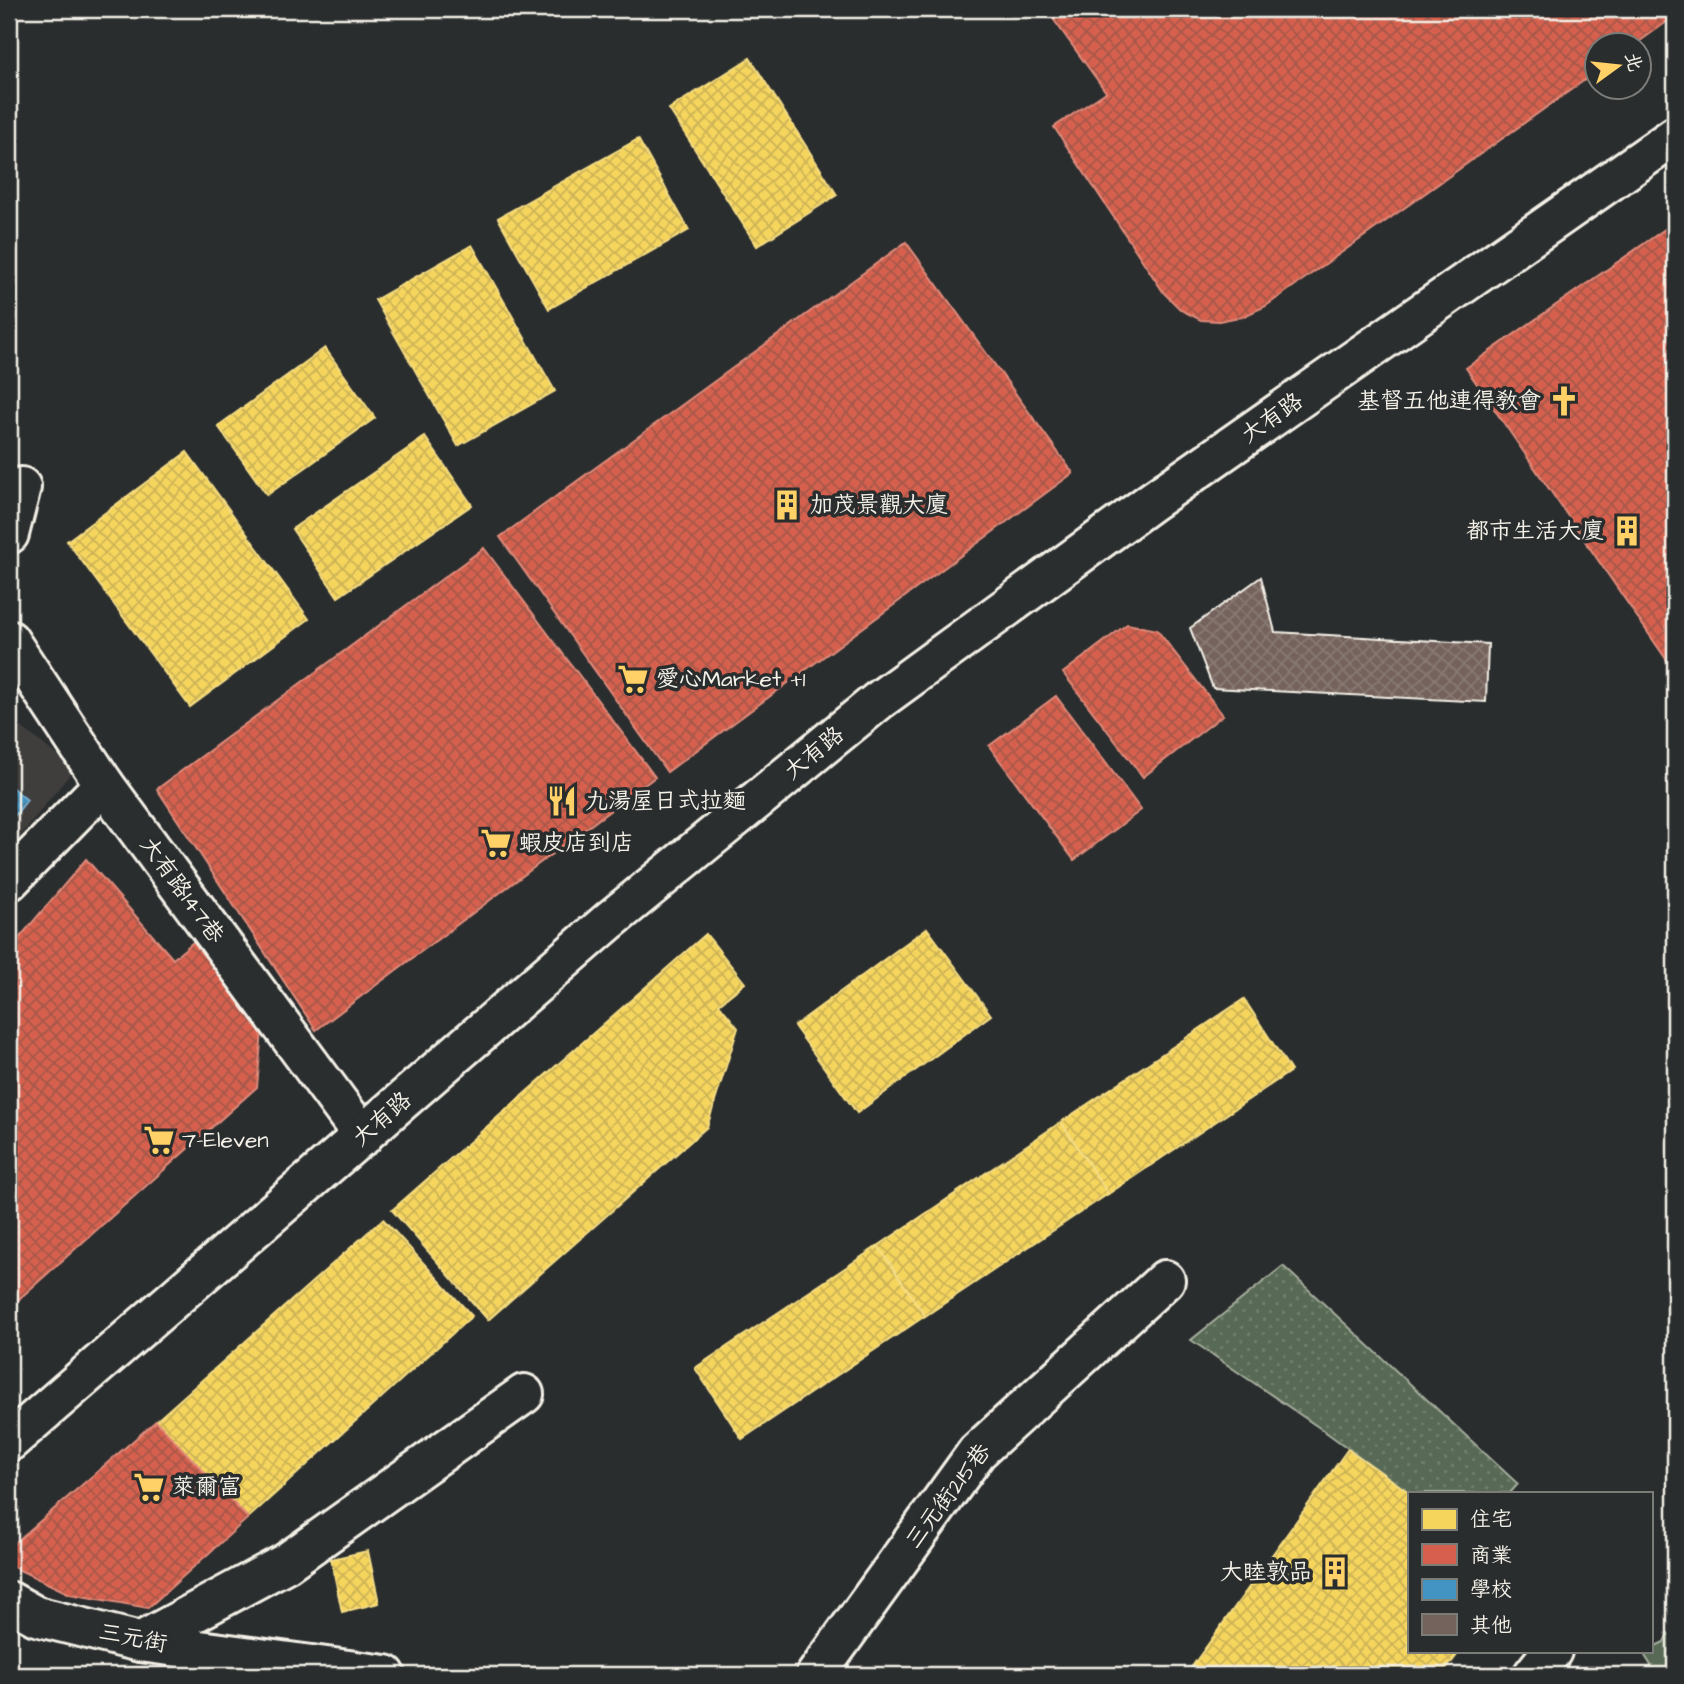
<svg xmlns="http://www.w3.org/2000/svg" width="1684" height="1684" viewBox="0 0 1684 1684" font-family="'Architects Daughter','LXGW WenKai TC',sans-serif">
	<defs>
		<pattern id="park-dots" width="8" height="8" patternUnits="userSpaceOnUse" patternTransform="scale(1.75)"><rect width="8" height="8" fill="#586a54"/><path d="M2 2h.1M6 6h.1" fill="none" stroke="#71806d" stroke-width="1.8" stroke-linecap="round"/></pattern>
		<pattern id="homes-cross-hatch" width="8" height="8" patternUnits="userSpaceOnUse" patternTransform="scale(1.75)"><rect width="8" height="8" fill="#f6d55c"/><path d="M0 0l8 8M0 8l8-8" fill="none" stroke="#cbb256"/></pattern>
		<pattern id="shops-cross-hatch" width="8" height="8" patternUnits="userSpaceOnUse" patternTransform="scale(1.75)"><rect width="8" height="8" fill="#d6604d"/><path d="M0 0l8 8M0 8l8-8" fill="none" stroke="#a5584b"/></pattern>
		<pattern id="schools-cross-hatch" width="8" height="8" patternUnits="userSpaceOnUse" patternTransform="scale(1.75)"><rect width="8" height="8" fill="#4393c3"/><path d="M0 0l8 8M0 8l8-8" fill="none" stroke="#457997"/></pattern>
		<pattern id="building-cross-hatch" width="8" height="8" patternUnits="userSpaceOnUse" patternTransform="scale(1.75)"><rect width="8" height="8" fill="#74625c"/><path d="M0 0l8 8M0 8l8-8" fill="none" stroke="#887973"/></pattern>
	</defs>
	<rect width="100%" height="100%" fill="#2a2d2e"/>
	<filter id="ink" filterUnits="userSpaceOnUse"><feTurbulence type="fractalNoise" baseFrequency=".0143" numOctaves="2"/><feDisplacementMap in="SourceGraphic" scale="14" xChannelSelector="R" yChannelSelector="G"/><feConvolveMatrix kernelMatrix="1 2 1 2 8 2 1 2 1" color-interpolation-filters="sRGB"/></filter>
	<g filter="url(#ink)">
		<polygon fill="#403d3c" points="9,717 74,769 9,850"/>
		<polygon fill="#586a54" stroke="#a6ae9e" stroke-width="2" points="1668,1633 1675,1643 1675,1675 1657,1675 1642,1651 1651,1651 1651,1648 1664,1642"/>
		<polygon fill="url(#park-dots)" stroke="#a6ae9e" stroke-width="2" points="1283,1266 1518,1484 1510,1493 1410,1493 1327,1433 1191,1340"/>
		<g fill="url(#homes-cross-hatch)" stroke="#f5dd86" stroke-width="2">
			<polygon points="750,58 837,195 757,246 669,109"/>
			<polygon points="638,139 689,230 549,309 498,218"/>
			<polygon points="472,245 555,391 458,446 375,300"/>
			<polygon points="325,348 375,418 267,495 218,426"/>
			<polygon points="425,437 472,505 338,597 292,529"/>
			<polygon points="187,452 309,619 190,707 67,541"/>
			<polygon points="927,928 991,1015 857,1113 794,1026"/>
			<polygon points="706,934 745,983 719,1004 738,1028 707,1127 488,1320 392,1210"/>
			<polygon points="1244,999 1291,1071 1108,1194 1061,1122"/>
			<polygon points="1061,1122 1108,1194 925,1316 878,1246"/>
			<polygon points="383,1219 472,1316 248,1518 156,1421"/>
			<polygon points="878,1246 925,1316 742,1439 695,1368"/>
			<polygon points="1348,1449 1410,1493 1409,1651 1460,1651 1442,1675 1186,1675"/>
			<polygon points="368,1551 379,1603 342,1612 331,1559"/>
		</g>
		<g fill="url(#shops-cross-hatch)" stroke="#df8c7c" stroke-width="2">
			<polygon points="1046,9 1675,9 1675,16 1633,46 1596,46 1596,72 1266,306 1244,316 1219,321 1201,320 1181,310 1164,293 1054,127 1106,92"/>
			<polygon points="1675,222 1675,672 1466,368"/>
			<polygon points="906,242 1073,473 667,772 500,537"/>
			<polygon points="484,548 655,777 316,1030 157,789"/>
			<polygon points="1127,624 1157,630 1223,715 1143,777 1063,673"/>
			<polygon points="1056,696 1141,810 1074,860 989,746"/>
			<polygon points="86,859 173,959 198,938 262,1031 257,1087 9,1308 9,950"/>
			<polygon points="156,1421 248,1518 148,1608 70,1594 9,1565 9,1548"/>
		</g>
		<polygon fill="url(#schools-cross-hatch)" stroke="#78afce" stroke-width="2" points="9,785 27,800 9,823"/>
		<polygon fill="url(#building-cross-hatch)" stroke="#f4f1e8" stroke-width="2" points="1261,577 1275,632 1488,644 1486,702 1213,688 1190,628"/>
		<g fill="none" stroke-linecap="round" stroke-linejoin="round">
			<g stroke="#f4f1e8" stroke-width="44">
				<g id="minor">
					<polyline points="9,534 21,487"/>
					<polyline points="9,640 104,784 363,1136"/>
					<polyline points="9,881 104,784"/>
					<polyline points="9,1442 609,921 878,701 1151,502 1675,136"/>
					<polyline points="9,1601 36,1616 140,1642 386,1675"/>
					<polyline points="140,1642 286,1563 524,1394"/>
					<polyline points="816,1675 977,1452 1165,1280"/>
					<polyline points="1533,1675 1552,1651"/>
				</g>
			</g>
			<use href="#minor" stroke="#2a2d2e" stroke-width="38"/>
		</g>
	</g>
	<defs>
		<g id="church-bare" transform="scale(2.415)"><path d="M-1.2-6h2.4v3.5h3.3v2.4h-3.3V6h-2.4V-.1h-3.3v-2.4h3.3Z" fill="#ffd166" stroke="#2a2d2e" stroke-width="2.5" paint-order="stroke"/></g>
		<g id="building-bare" transform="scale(2.415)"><path d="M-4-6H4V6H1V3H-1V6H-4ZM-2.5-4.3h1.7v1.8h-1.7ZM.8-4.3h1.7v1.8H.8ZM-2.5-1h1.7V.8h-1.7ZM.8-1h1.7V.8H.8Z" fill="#ffd166" stroke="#2a2d2e" stroke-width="2.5" paint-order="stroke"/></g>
		<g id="supermarket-bare" transform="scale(2.415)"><path d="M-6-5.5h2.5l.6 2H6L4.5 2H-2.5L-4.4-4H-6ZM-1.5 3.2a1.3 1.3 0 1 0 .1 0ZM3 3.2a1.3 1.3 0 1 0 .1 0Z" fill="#ffd166" stroke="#2a2d2e" stroke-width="2.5" paint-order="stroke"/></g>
		<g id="restaurant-bare" transform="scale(2.415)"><path d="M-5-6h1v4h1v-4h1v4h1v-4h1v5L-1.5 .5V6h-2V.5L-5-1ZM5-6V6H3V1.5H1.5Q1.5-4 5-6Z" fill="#ffd166" stroke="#2a2d2e" stroke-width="2.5" paint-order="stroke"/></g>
	</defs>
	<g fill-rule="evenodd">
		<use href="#church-bare" x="1564" y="401"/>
		<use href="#building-bare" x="787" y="505"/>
		<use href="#building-bare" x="1627" y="531"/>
		<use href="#supermarket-bare" x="633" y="679"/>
		<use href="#restaurant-bare" x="562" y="801"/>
		<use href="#supermarket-bare" x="496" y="843"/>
		<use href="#supermarket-bare" x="159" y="1140"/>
		<use href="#supermarket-bare" x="149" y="1487"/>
		<use href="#building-bare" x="1335" y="1572"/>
	</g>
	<g text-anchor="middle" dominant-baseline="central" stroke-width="7" stroke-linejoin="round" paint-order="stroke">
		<g font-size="23" fill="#f4f1e8" stroke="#2a2d2e" text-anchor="start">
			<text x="1541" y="401" text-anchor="end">基督五他連得教會</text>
			<text x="810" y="505">加茂景觀大廈</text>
			<text x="1604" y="531" text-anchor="end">都市生活大廈</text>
			<text x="656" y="679">愛心Market +1</text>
			<text x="585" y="801">九湯屋日式拉麵</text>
			<text x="519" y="843">蝦皮店到店</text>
			<text x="182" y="1140">7-Eleven</text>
			<text x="172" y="1487">萊爾富</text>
			<text x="1312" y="1572" text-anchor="end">大睦敦品</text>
		</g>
		<g font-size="23" fill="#f4f1e8" stroke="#2a2d2e">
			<text transform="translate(1272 418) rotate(-35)">大有路</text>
			<text transform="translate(814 753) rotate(-39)">大有路</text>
			<text transform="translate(182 890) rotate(54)">大有路147巷</text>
			<text transform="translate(382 1119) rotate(-41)">大有路</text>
			<text transform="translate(948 1496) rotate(-53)">三元街215巷</text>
			<text transform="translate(133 1638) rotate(11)">三元街</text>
		</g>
	</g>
	<rect width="1684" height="1684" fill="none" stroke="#2a2d2e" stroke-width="35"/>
	<rect x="18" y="18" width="1649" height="1649" fill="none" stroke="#f4f1e8" stroke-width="2.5" filter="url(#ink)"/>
	<rect x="1408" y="1492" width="245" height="161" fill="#2a2d2e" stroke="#7b7b78" stroke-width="2"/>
	<rect x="1422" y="1509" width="35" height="21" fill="#f6d55c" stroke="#7b7b78" stroke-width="2"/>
	<text x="1470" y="1526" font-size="21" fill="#f4f1e8">住宅</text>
	<rect x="1422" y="1544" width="35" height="21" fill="#d6604d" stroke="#7b7b78" stroke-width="2"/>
	<text x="1470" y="1562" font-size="21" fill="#f4f1e8">商業</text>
	<rect x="1422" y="1579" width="35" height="21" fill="#4393c3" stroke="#7b7b78" stroke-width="2"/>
	<text x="1470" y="1596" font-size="21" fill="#f4f1e8">學校</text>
	<rect x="1422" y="1614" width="35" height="21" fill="#74625c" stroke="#7b7b78" stroke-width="2"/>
	<text x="1470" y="1632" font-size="21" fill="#f4f1e8">其他</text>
	<g transform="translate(1618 66) rotate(75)"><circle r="33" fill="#2a2d2e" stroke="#7b7b78" stroke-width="2"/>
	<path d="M0-5L12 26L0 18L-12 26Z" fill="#ffd166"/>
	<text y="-10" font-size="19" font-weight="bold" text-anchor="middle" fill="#f4f1e8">北</text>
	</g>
</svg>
